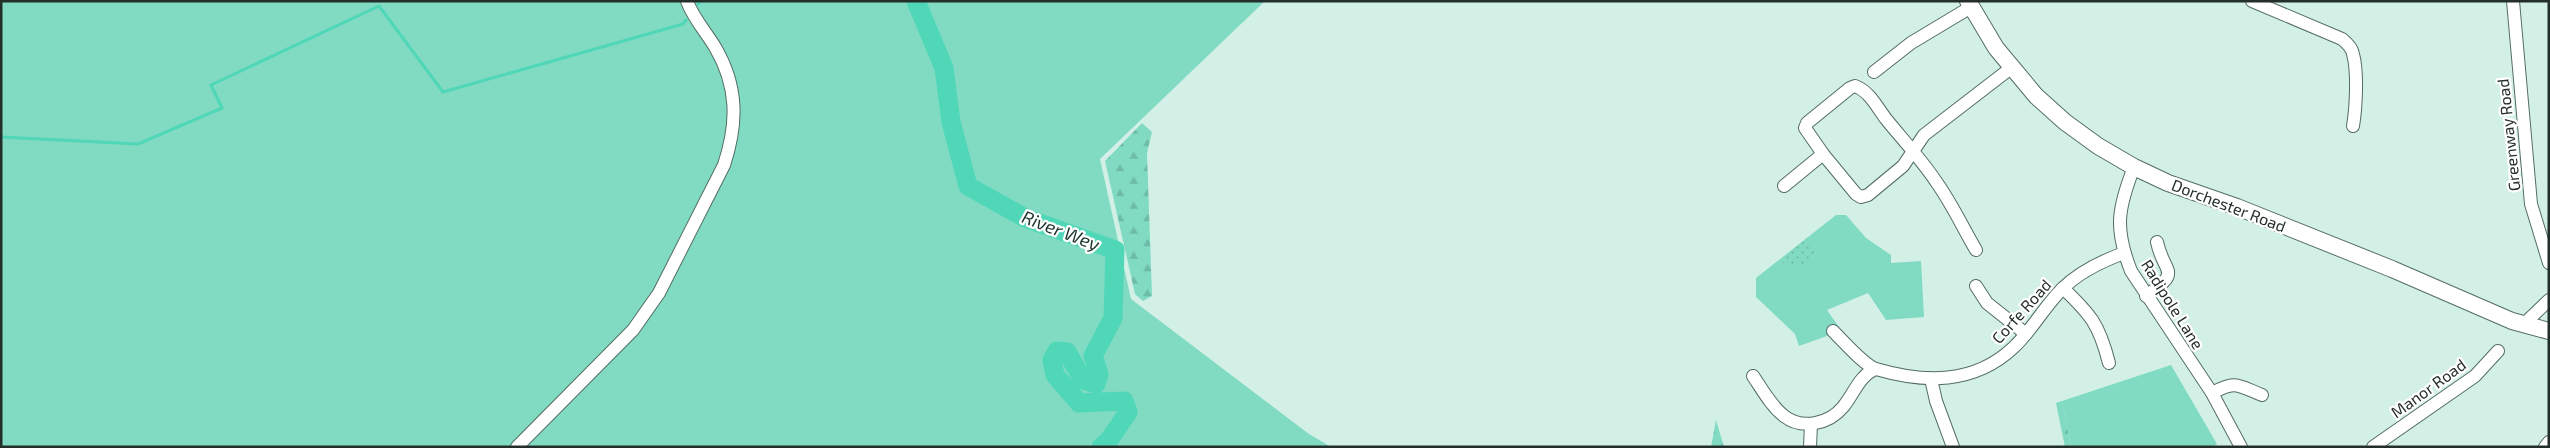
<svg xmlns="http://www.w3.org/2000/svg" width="2550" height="448" viewBox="0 0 2550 448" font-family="'Exo 2',sans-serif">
	<defs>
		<pattern id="forest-firs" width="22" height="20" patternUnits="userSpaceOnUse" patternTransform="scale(1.25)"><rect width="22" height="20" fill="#80dbc2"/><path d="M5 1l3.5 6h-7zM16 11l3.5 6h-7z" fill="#6ebca7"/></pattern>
		<pattern id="park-dots" width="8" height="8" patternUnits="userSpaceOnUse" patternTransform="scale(1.25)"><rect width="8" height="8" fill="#80dbc2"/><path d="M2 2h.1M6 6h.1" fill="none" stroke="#6ebca7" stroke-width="1.8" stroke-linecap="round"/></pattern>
	</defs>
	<rect width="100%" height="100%" fill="#d3f0e7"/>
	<g fill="#80dbc2">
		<polygon points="1,1 1265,1 1100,159 1131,299 1309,434 1331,447 1,447"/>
		<polygon points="1836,215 1846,215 1866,238 1891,255 1891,263 1921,261 1924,317 1886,320 1868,293 1827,310 1839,327 1827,336 1799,346 1795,334 1756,297 1756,278"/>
		<polygon points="2171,365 2217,444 2213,447 2071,447 2062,401"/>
	</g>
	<g fill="url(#forest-firs)">
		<polygon points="1142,123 1152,132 1147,153 1152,296 1143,301 1135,294 1105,161"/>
		<polygon points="2062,401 2071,447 2065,447 2056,403"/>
		<polygon points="1716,420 1724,447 1711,447"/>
	</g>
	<polygon fill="url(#park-dots)" points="1807,238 1816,249 1815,258 1802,266 1783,267 1783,258"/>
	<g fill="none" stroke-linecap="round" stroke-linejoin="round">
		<g stroke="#4fd7b8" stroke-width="3">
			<polyline points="698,4 701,1"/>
			<polyline points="1,137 138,144 222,108 211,85 379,6 443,92 683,24 686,20"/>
		</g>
		<polyline stroke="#4fd7b8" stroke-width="19" points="916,1 944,68 951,122 968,186 1025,218 1115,250 1113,318 1093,356 1099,374 1096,384 1083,380 1067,352 1057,351 1052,360 1055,375 1079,403 1124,401 1128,412 1110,439 1101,447"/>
		<g stroke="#536d65" stroke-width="14">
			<g id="minor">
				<path d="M 2252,1 L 2342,39 C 2347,43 2352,48 2353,54 C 2358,72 2356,108 2353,126"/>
				<polyline points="2513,1 2531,204 2549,263"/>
				<polyline points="1874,72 1911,43 1971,7"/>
				<path d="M 2134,167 C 2118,208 2114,228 2131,271 L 2212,393 L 2241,447"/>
				<polyline points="1784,186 1823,154"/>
				<path d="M 1976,250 C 1963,228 1952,204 1937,183 C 1922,160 1903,140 1886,119 C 1877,107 1869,91 1855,86 L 1850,88 L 1807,123 L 1805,128 L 1823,154 L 1856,194 L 1861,197 L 1868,195 L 1903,166 L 1924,135 L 2011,68"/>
				<polyline points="1976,286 1987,303 2026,334"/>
				<path d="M 2063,288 C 2091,315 2099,324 2109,363"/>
				<path d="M 2146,296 C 2183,270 2164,275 2157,242"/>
				<polyline points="2524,324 2549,300"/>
				<path d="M 1833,331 C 1842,340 1865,366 1876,369 C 1924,383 1974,385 2014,347 C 2032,330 2044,307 2062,289 C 2079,272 2102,261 2124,253"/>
				<path d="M 1753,376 C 1762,389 1771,406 1784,416 C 1802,430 1829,424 1843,407 C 1854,394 1859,376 1875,369"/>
				<polyline points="1931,379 1936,401 1953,447"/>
				<path d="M 2212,393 C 2236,380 2237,385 2262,395"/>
				<path d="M 517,447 L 633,330 L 659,293 L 724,165 C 738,123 738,86 715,47 C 706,32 693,18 687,1"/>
				<polyline points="1810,447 1811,424"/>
				<polyline points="2373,447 2475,376 2498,351"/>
				<polyline points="2545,447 2549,442"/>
			</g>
		</g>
		<g stroke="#536d65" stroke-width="18">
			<polyline id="major" points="1968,1 1996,48 2036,96 2065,122 2098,146 2134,167 2168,183 2237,207 2392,269 2512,321 2549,331"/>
		</g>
		<use href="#minor" stroke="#fff" stroke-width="12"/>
		<use href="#major" stroke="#fff" stroke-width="16"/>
	</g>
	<g text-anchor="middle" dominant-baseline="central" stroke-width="4.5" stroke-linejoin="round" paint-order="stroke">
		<g font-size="16" fill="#242f2c" stroke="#fff">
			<text transform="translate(2508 135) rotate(-96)">Greenway Road</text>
			<text transform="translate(2229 205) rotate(21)">Dorchester Road</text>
			<text transform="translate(2173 304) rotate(58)">Radipole Lane</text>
			<text transform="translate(2021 311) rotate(-48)">Corfe Road</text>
			<text transform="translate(2428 388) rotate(-36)">Manor Road</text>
		</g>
		<g font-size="18" font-style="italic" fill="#19302a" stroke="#fff">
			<text transform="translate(1061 230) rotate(21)">River Wey</text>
		</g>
	</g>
	<rect width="2550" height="448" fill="none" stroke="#242f2c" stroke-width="5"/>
</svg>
